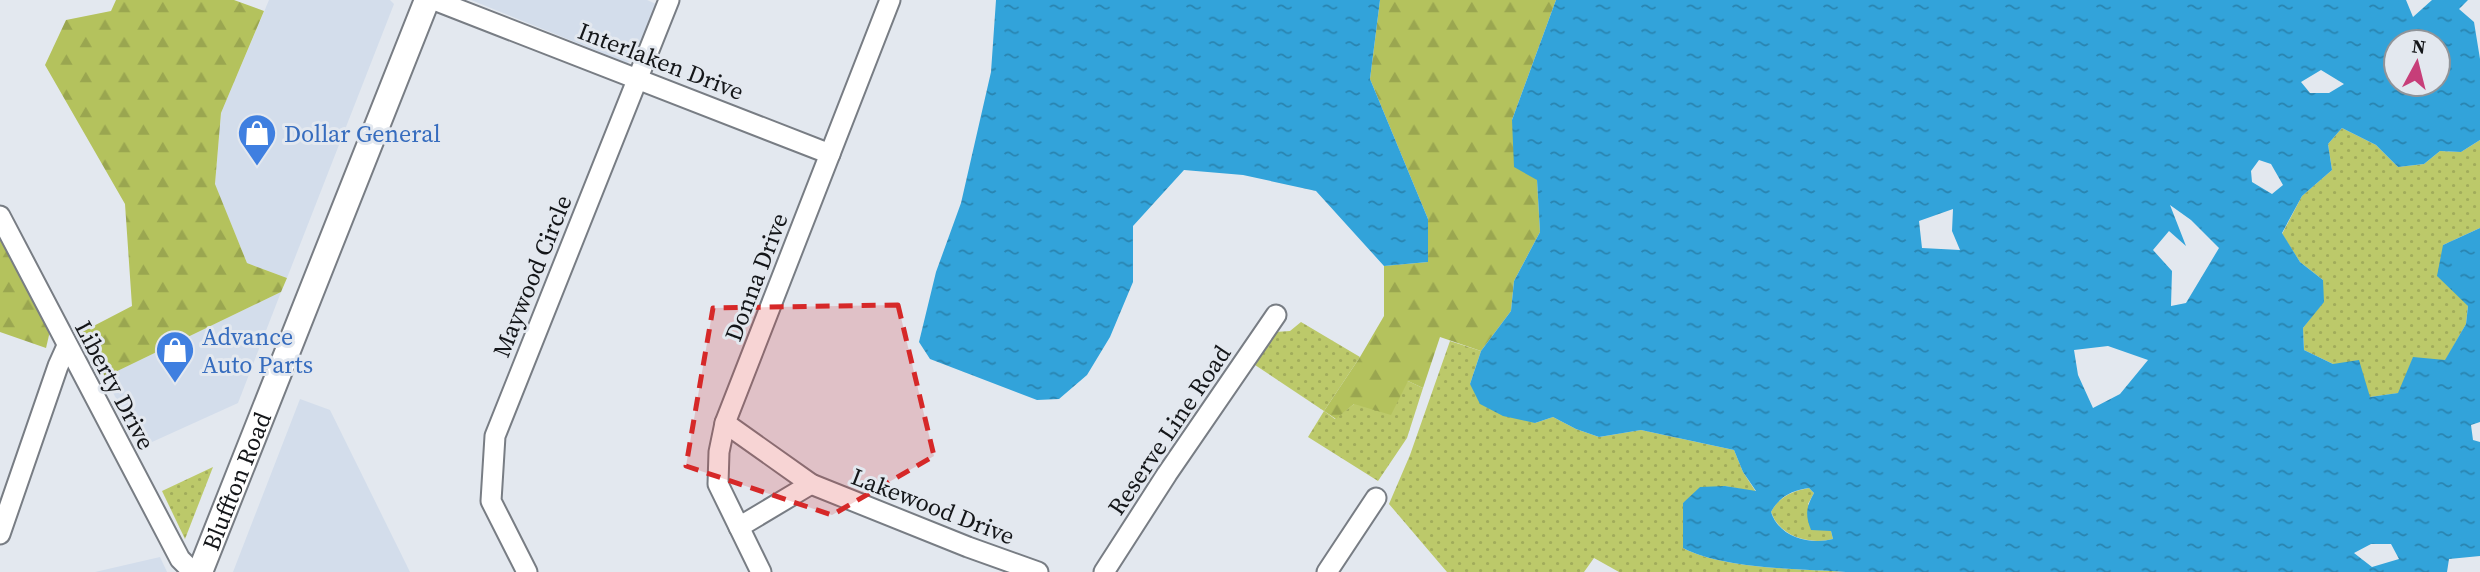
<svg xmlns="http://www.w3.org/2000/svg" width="2480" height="572" viewBox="0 0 2480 572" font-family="'Source Serif 4',serif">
	<defs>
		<pattern id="grass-dots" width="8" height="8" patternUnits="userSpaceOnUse" patternTransform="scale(1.75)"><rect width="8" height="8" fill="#bcc96a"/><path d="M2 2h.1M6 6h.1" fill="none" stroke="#a1ac5b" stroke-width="1.8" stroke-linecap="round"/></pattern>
		<pattern id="forest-firs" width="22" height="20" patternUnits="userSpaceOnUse" patternTransform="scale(1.75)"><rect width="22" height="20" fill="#b4c25d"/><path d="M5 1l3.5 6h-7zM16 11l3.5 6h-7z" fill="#9aa650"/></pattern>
		<pattern id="water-ripples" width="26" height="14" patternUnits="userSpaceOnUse" patternTransform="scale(1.75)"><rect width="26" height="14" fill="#32a3da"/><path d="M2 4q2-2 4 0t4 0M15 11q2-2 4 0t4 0" fill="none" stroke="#2984b0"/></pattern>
	</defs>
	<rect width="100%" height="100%" fill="#e3e8ef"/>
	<g fill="#d3ddeb">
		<polygon points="269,0 390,0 394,4 287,278 247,263 215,185 221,113"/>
		<polygon points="471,0 647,0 656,4 634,59 627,63"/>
		<polygon points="281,292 238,403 141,447 105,377"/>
		<polygon points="300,399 330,410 410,572 233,572"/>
		<polygon points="160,557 167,572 95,572"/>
	</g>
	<g fill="url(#grass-dots)">
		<polygon points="2342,128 2376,145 2398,167 2424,164 2440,151 2461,152 2480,140 2480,228 2443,245 2468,306 2466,324 2445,361 2413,358 2399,393 2370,397 2333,364 2304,350 2303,328 2323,302 2323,280 2300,262 2282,234 2302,196 2332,170 2328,144"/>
		<polygon points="1301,322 1360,357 1324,411 1335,419 1354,404 1408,381 1423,388 1407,438 1378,481 1308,437 1324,411 1255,365 1275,332 1290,331"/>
		<path d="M 1450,341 L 1481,351 L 1470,384 L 1535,423 L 1553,417 L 1576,429 L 1599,437 L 1641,430 L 1734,450 L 1743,472 L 1756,492 L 1725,486 L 1683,503 L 1683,548 C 1722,569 1801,569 1846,572 L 1619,572 L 1594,558 L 1584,572 L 1447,572 L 1389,504 L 1410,455 Z"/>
		<polygon points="213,467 185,539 162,491"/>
		<path d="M 1809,488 L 1814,493 L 1808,504 L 1831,531 L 1833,539 C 1809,545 1780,537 1771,512 C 1779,497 1792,491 1809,488 Z"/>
	</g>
	<g fill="url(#forest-firs)">
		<polygon points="116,0 234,0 264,11 221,113 215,184 247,263 287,278 281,292 105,377 82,332 132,306 125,204 45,65 66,20 111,11"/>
		<polygon points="1380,0 1556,0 1512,120 1537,180 1540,232 1514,281 1511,311 1481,351 1440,337 1423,388 1408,381 1391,415 1354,404 1336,419 1324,411 1360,357 1384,316 1384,266 1428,262 1428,219 1370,79"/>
		<polygon points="0,231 50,331 46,348 0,332"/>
	</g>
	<g fill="url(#water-ripples)" fill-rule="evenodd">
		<polygon points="996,0 1380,0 1370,79 1428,219 1428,262 1384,266 1316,191 1243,175 1184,170 1133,226 1133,282 1110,337 1087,375 1059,399 1037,400 930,359 919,342 936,272 961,203 991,72"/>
		<path d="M 1556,0 L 2406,0 L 2413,17 L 2432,0 L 2468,0 L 2459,9 L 2474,22 L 2480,59 L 2480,140 L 2461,152 L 2440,151 L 2424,164 L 2398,167 L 2376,145 L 2342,128 L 2328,144 L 2332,170 L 2302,196 L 2282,233 L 2300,262 L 2323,280 L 2324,302 L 2303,328 L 2304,350 L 2333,364 L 2359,360 L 2370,397 L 2398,393 L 2413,357 L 2445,360 L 2466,324 L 2468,306 L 2437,276 L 2443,245 L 2480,228 L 2480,422 L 2471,425 L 2473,440 L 2480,442 L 2480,556 L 2449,559 L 2447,572 L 1846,572 C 1801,569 1722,569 1683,548 L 1683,503 L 1700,487 L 1725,486 L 1756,491 L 1743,472 L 1734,450 L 1641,430 L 1599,437 L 1576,429 L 1553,417 L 1535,423 L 1503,416 L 1480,404 L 1470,384 L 1481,351 L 1511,311 L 1514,281 L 1540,232 L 1537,180 L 1514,167 L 1512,120 ZM 2438,42 L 2438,84 L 2396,84 L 2396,42 ZM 2321,70 L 2344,84 L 2329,93 L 2310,93 L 2301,82 ZM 2259,160 L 2271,164 L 2283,185 L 2272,194 L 2252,182 L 2251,171 ZM 2170,205 L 2191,220 L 2219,248 L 2186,303 L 2171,306 L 2172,271 L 2153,250 L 2169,231 L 2186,246 ZM 1953,209 L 1952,231 L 1960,250 L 1922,248 L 1919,221 ZM 2108,346 L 2148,360 L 2120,394 L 2093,408 L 2078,375 L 2074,350 ZM 1809,488 L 1814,493 C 1806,507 1805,515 1811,530 L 1831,531 L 1833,539 C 1809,545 1779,537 1771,512 C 1779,497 1792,490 1809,488 ZM 2371,544 L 2391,544 L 2399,559 L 2372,567 L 2354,553 Z"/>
	</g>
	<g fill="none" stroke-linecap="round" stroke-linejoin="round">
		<g stroke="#787d84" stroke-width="23">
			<g id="minor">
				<polyline points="434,0 830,154"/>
				<polyline points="0,216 180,559 193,572"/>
				<polyline points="725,423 811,484 968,547 1038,572"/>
				<polyline points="739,527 811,484"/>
				<polyline points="0,534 58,366 67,346"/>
				<polyline points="527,572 491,501 495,436 669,0"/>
				<polyline points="761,572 718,484 719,452 725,423 890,0"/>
				<polyline points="1104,572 1167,474 1276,315"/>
				<polyline points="1327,572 1376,498"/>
			</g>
		</g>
		<g stroke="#787d84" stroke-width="28">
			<g id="major">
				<path id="s1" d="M 200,572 L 427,0"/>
			</g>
		</g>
		<use href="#minor" stroke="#fff" stroke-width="19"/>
		<use href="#major" stroke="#fff" stroke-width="24"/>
	</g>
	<path fill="#d62828" fill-opacity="0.2" stroke="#d62828" stroke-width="5" stroke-dasharray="14 9" stroke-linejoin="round" d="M 898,305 L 934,456 L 832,515 L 686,466 L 713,308 Z"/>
	<defs>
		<g id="shop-pin" transform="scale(2.0125)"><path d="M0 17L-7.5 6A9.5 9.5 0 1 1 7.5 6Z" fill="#3f7fe0" stroke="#e3e8ef"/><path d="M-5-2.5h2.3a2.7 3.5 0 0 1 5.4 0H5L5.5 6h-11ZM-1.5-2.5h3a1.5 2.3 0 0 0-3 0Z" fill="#fff"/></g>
	</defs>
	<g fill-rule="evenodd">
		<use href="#shop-pin" x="257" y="133"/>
		<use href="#shop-pin" x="175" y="350"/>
	</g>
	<g text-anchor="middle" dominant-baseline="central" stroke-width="6" stroke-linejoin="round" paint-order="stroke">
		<g font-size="24" fill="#141619" stroke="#e3e8ef">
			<text transform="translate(661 61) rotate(21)">Interlaken Drive</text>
			<text transform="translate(532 276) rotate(-68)">Maywood Circle</text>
			<text transform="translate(756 277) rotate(-69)">Donna Drive</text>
			<text transform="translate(115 385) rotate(62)">Liberty Drive</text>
			<text transform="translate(1169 430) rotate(-56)">Reserve Line Road</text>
			<text stroke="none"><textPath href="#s1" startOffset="98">Bluffton Road</textPath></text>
			<text transform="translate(933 506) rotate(21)">Lakewood Drive</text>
		</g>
		<g font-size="24" fill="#366cbe" stroke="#e3e8ef" text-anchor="start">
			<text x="284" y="133">Dollar General</text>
			<text x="202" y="336">Advance<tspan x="202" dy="28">Auto Parts</tspan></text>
		</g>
	</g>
	<g transform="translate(2417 63) rotate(7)"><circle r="33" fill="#e3e8ef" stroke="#909499" stroke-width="2"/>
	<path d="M0-5L12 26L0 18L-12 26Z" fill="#c73e79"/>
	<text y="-10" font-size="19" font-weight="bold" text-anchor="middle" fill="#141619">N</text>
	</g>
</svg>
